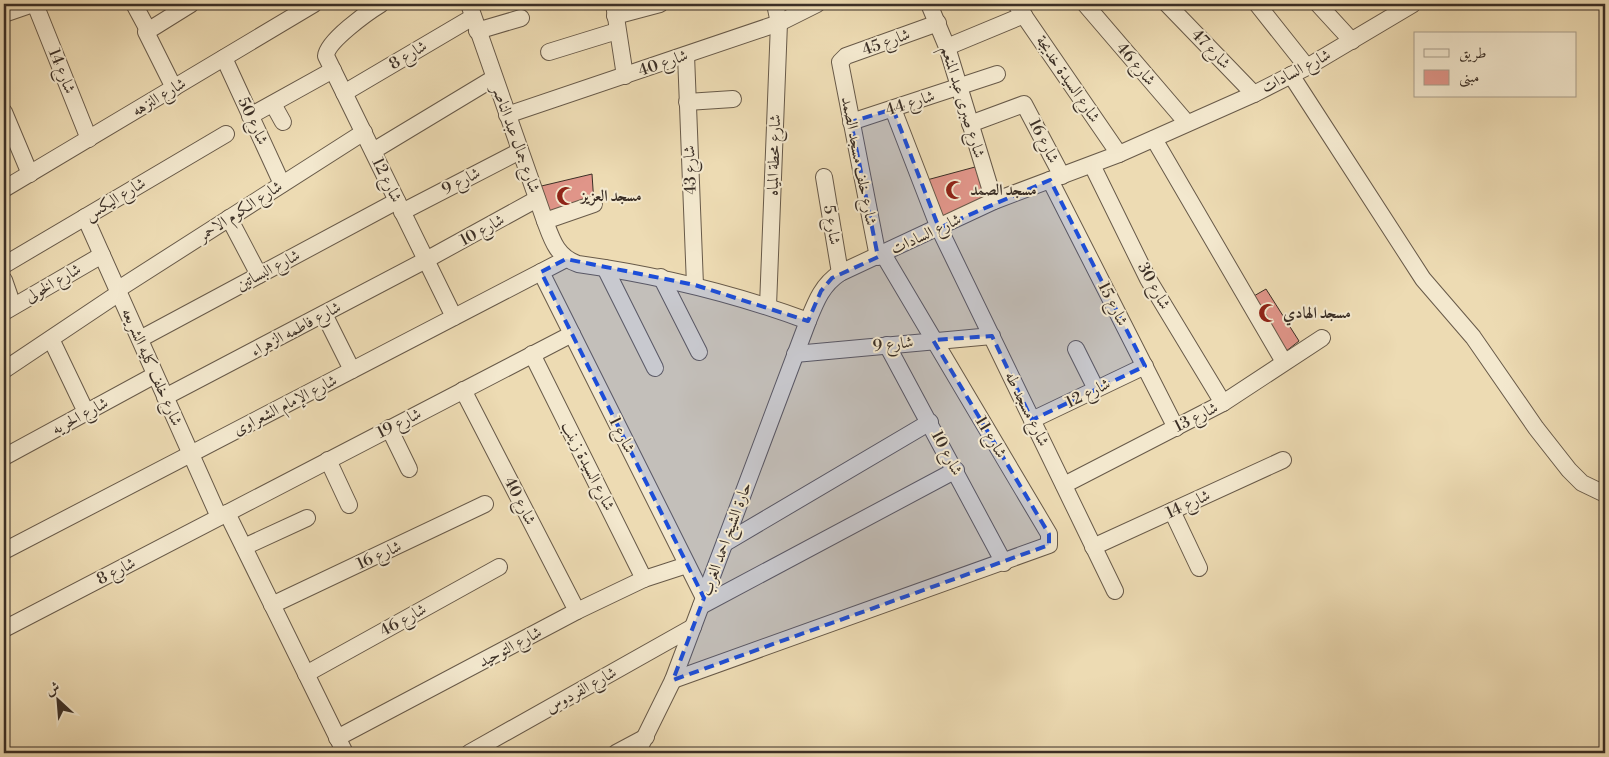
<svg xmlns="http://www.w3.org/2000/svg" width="1609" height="757" viewBox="0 0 1609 757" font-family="'Libre Bodoni',Amiri,serif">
	<rect width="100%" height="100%" fill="#eddbb3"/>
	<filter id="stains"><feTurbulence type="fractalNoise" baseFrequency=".004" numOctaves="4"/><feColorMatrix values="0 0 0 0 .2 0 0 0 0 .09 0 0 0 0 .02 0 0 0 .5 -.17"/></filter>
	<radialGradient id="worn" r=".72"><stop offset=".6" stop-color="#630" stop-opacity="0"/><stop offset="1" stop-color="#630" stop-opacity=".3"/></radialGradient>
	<g fill="#e09589" stroke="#3b2f26">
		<polygon points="975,167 986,198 941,223 923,181"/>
		<polygon points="592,174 594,204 549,218 533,188"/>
		<polygon points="1266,289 1299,341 1280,356 1247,300"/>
	</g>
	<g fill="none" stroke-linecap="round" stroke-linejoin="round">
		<g stroke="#685a49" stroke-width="18">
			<g id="minor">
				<polyline points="35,4 89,139"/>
				<polyline points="134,4 148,30"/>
				<path d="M 381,4 C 368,12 327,41 326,56 L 454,317"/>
				<path d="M 469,4 L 545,221 C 552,240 557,257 578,264 C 657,275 733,293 808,321"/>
				<polyline points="614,4 625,76"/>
				<polyline points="929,4 947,47 994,201"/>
				<polyline points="1016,4 1119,154"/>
				<polyline points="1085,4 1187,123"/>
				<polyline points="1167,4 1254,94"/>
				<polyline points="1257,4 1307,67"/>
				<polyline points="1318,4 1352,41"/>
				<polyline points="4,14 33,4"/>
				<polyline points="615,16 660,4"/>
				<polyline points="477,31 521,18"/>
				<polyline points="947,47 1024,15"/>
				<polyline points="549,52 617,31"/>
				<polyline points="686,55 695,285"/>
				<polyline points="224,58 282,184"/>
				<polyline points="1291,75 1423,279 1473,337 1536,428 1569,470 1582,483 1605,494"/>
				<polyline points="174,88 146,32 191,4"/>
				<polyline points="344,93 473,17"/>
				<polyline points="687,102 733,99"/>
				<polyline points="273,104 283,122"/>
				<polyline points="893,109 939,228 1115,591"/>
				<polyline points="4,112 30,174"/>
				<polyline points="507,115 779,23 817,4"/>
				<polyline points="250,116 333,70"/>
				<polyline points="851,122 997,74"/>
				<polyline points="970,124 1024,104 1062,176"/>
				<polyline points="1154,139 1284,362"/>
				<polyline points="373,151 494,78"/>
				<polyline points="1092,165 1148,279 1223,403"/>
				<polyline points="824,177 840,273"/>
				<polyline points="1050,180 1176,428"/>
				<polyline points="4,189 314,4"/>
				<polyline points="402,212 520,151"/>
				<polyline points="85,217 219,517"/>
				<polyline points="229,218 259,275"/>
				<polyline points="545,221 594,204"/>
				<polyline points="878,257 840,62 846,56 938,23"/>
				<polyline points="4,265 226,134"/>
				<polyline points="605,268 655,368"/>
				<polyline points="541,272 704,598"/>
				<polyline points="661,277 699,352"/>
				<polyline points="4,280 13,306"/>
				<polyline points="117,290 364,132"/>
				<polyline points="768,306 779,23 775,4"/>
				<polyline points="4,312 102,255"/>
				<polyline points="324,314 352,370"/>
				<polyline points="51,339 86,412"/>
				<polyline points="140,339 397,201"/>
				<polyline points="887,345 1004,563"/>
				<polyline points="1076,349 1096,389"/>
				<polyline points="532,354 644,579"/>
				<polyline points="795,354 992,336"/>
				<polyline points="4,370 119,293"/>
				<polyline points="463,390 577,611"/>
				<polyline points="165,397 426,260 537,199"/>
				<polyline points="1032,420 1145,366"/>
				<polyline points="389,428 409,469"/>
				<polyline points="4,457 155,375"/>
				<polyline points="328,460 349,505"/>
				<polyline points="1064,485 1223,403 1322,338"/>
				<polyline points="1172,511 1199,568"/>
				<polyline points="227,513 345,753"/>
				<polyline points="725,543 930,422"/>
				<polyline points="244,547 307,518"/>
				<polyline points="1093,547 1283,460"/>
				<polyline points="4,551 566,259"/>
				<polyline points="272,605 485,504"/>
				<polyline points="701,606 956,470"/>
				<polyline points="4,629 572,334"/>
				<polyline points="306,674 499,567"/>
				<polyline points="673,680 1049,545 1049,534 883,254"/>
				<polyline points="337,738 577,611 644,579 687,565"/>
				<polyline points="469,753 693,627"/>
				<polyline points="616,753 646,737"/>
				<path d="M 637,753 L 673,680 L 808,321 C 816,301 822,285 840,273 L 994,201 L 1119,154 L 1254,94 L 1307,67 L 1413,4"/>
			</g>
		</g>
		<use href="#minor" stroke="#f3e8ce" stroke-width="16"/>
	</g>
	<path fill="#1d4ed8" fill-opacity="0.2" stroke="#1d4ed8" stroke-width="4" stroke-dasharray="10 6" stroke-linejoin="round" d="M 893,109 L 939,228 L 1050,180 L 1145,366 L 1032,420 L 992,336 L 933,340 L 1049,534 L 1049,545 L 673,680 L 704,598 L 541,272 L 566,259 L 695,285 L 808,321 L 821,291 L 832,278 L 878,257 L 851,122 Z"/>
	<defs>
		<g id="mosque-bare" transform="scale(1.5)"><path d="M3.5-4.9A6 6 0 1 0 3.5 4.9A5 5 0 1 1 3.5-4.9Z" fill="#8f2418" stroke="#f3e8ce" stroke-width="2.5" paint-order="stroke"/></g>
	</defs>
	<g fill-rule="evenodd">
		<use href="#mosque-bare" x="955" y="190"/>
		<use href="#mosque-bare" x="566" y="196"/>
		<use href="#mosque-bare" x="1268" y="313"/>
	</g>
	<g text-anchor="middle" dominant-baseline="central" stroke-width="4" stroke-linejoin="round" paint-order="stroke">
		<g font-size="16" fill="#3b2f26" stroke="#f3e8ce">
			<text transform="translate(886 42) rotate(-20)">شارع 45</text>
			<text transform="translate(1211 49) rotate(46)">شارع 47</text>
			<text transform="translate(408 55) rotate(-31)">شارع 8</text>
			<text transform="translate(663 63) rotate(-19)">شارع 40</text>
			<text transform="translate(1136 64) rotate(49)">شارع 46</text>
			<text transform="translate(62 71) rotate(68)">شارع 14</text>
			<text transform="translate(1296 71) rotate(-28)">شارع السادات</text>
			<text transform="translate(1068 79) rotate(56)">شارع السيدة خديجة</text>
			<text transform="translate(159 97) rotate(-31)">شارع النزهه</text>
			<text transform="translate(963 102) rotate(73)">شارع صبرى عبد المنعم</text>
			<text transform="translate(910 103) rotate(-18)">شارع 44</text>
			<text transform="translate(253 121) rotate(65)">شارع 50</text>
			<text transform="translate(516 139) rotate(70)">شارع جمال عبد الناصر</text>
			<text transform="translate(1044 141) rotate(63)">شارع 16</text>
			<text transform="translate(774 155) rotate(-88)">شارع محطة المياه</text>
			<text transform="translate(859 161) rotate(79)">شارع خلف مسجد الصمد</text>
			<text transform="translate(690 170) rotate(-92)">شارع 43</text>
			<text transform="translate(387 180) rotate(64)">شارع 12</text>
			<text transform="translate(461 181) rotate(-27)">شارع 9</text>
			<text transform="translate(115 199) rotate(-31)">شارع اليكس</text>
			<text transform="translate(240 211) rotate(-33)">شارع الكوم الاحمر</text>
			<text transform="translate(832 225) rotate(81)">شارع 5</text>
			<text transform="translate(482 230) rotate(-29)">شارع 10</text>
			<text transform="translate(926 234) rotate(-25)">شارع السادات</text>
			<text transform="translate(268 270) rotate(-28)">شارع البساتين</text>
			<text transform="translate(53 283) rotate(-30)">شارع الخولى</text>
			<text transform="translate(1154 286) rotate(61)">شارع 30</text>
			<text transform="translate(1113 304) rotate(63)">شارع 15</text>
			<text transform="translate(296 329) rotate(-28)">شارع فاطمه الزهراء</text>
			<text transform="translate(893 344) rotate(-6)">شارع 9</text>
			<text transform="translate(152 367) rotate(66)">شارع خلف كليه الشريعه</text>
			<text transform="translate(1088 393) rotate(-26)">شارع 12</text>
			<text transform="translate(285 405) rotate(-27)">شارع الإمام الشعراوى</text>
			<text transform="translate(1027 409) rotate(64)">شارع مسجد طه</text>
			<text transform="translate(80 416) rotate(-28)">شارع الحريه</text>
			<text transform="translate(1196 417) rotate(-27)">شارع 13</text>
			<text transform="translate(399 423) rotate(-27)">شارع 19</text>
			<text transform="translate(622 435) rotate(63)">شارع 1</text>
			<text transform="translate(991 437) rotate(59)">شارع 11</text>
			<text transform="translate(947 453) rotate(62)">شارع 10</text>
			<text transform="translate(588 466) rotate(63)">شارع السيدة زينب</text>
			<text transform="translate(520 501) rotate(63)">شارع 40</text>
			<text transform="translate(1188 504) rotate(-25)">شارع 14</text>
			<text transform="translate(726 539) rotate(-70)">حارة الشيخ احمد الغرب</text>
			<text transform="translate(379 555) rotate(-25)">شارع 16</text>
			<text transform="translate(116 571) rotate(-27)">شارع 8</text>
			<text transform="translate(403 620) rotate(-29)">شارع 46</text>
			<text transform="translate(510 647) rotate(-28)">شارع التوحيد</text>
			<text transform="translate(581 690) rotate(-29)">شارع الفردوس</text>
		</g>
		<g font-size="16" font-weight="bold" fill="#3b2f26" stroke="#f3e8ce" text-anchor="start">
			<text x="970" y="190">مسجد الصمد</text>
			<text x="581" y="196">مسجد العزيز</text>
			<text x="1283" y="313">مسجد الهادي</text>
		</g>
	</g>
	<rect width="1609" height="757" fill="none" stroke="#eddbb3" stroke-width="20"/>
	<rect x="5" y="5" width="1599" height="747" fill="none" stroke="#3b2f26" stroke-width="2.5"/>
	<rect x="10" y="10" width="1589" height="737" fill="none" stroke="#3b2f26"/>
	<rect x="1414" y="32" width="162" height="65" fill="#f3e8ce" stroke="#a99e8b"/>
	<rect x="1424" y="49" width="25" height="8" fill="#f3e8ce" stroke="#a99e8b"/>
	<text x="1459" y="58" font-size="15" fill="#3b2f26">طريق</text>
	<rect x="1424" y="70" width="25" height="15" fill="#e09589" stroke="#a99e8b"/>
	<text x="1459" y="82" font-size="15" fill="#3b2f26">مبنى</text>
	<g transform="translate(58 700) rotate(334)" stroke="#f3e8ce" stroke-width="4" paint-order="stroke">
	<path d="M0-4L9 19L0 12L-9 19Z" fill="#3b2f26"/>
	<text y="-8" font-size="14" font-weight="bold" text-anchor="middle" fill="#3b2f26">ش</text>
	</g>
	<rect width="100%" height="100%" filter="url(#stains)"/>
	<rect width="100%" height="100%" fill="url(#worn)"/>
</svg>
